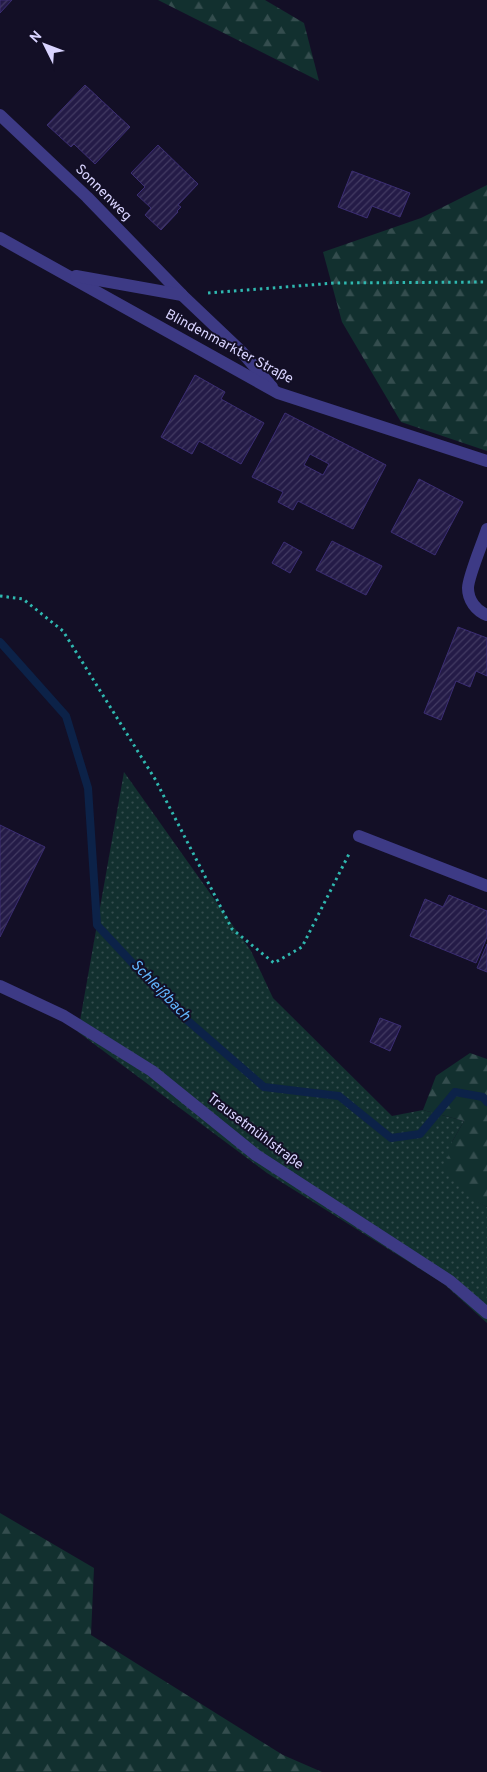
<svg xmlns="http://www.w3.org/2000/svg" width="487" height="1772" viewBox="0 0 487 1772" font-family="Overpass,sans-serif">
	<defs>
		<pattern id="grass-dots" width="8" height="8" patternUnits="userSpaceOnUse" patternTransform="scale(1.25)"><rect width="8" height="8" fill="#12302f"/><path d="M2 2h.1M6 6h.1" fill="none" stroke="#344d4e" stroke-width="1.8" stroke-linecap="round"/></pattern>
		<pattern id="forest-firs" width="22" height="20" patternUnits="userSpaceOnUse" patternTransform="scale(1.25)"><rect width="22" height="20" fill="#12302f"/><path d="M5 1l3.5 6h-7zM16 11l3.5 6h-7z" fill="#344d4e"/></pattern>
		<pattern id="building-hatch" width="6" height="6" patternUnits="userSpaceOnUse" patternTransform="scale(1.25)"><rect width="6" height="6" fill="#241b47"/><path d="M-1 1l2-2M0 6l6-6M5 7l2-2" fill="none" stroke="#433b63"/></pattern>
	</defs>
	<rect width="100%" height="100%" fill="#130f26"/>
	<polygon fill="url(#grass-dots)" points="124,772 251,951 273,998 392,1116 423,1110 464,1121 452,1142 471,1198 487,1207 487,1323 444,1284 267,1173 78,1032"/>
	<g fill="url(#forest-firs)">
		<polygon points="158,0 265,0 304,23 319,81"/>
		<polygon points="487,185 487,451 401,422 342,322 323,252 421,218"/>
		<polygon points="470,1053 487,1059 487,1207 471,1199 445,1170 452,1142 464,1121 423,1110 436,1076"/>
		<polygon points="0,1513 94,1568 91,1635 283,1755 322,1772 0,1772"/>
	</g>
	<g fill="none" stroke-linecap="round" stroke-linejoin="round">
		<polyline stroke="#0c2248" stroke-width="8" points="0,642 66,716 88,788 97,925 179,1013 264,1087 339,1096 391,1138 420,1134 455,1092 483,1097 487,1102"/>
	</g>
	<g fill="url(#building-hatch)" stroke="#3b2d73" fill-rule="evenodd">
		<polygon points="0,0 12,0 0,13"/>
		<polygon points="85,85 130,127 95,164 74,144 71,147 47,125"/>
		<polygon points="158,145 198,184 178,205 181,207 177,211 178,212 161,230 145,215 151,208 137,195 145,187 131,173"/>
		<polygon points="352,171 410,193 400,217 372,206 367,218 338,207"/>
		<polygon points="195,375 225,392 221,399 264,423 241,464 199,441 192,454 161,437"/>
		<path d="M 285,413 L 386,465 L 353,529 L 298,501 L 293,510 L 278,502 L 283,492 L 252,477 ZM 310,454 L 329,464 L 323,475 L 304,465 Z"/>
		<polygon points="419,479 463,502 435,555 391,532"/>
		<polygon points="332,541 382,566 366,595 316,570"/>
		<polygon points="284,542 302,552 290,573 272,563"/>
		<polygon points="458,627 487,638 487,676 476,671 470,687 456,681 441,720 424,713"/>
		<polygon points="0,825 45,847 0,937"/>
		<polygon points="449,895 487,911 487,937 476,963 410,936 425,899 443,907"/>
		<polygon points="487,944 487,972 477,968"/>
		<polygon points="380,1018 401,1026 390,1051 370,1042"/>
	</g>
	<g fill="none" stroke-linecap="round" stroke-linejoin="round">
		<g stroke="#2fb8b0" stroke-width="3" stroke-dasharray="2.5 4" stroke-linecap="butt">
			<polyline points="208,293 335,283 487,282"/>
			<polyline points="0,596 23,599 63,631 155,779 232,929 274,963 302,947 350,852"/>
		</g>
		<g stroke="#3d3a85" stroke-width="12">
			<polyline points="0,115 87,197 182,295 241,351 272,387"/>
			<polyline points="0,238 278,393 487,461"/>
			<polyline points="76,276 182,295"/>
			<path d="M 487,529 C 483,542 468,577 468,588 C 468,600 476,611 487,615"/>
			<polyline points="359,836 487,886"/>
			<polyline points="0,986 64,1016 152,1071 256,1155 450,1281 487,1313"/>
		</g>
	</g>
	<g text-anchor="middle" dominant-baseline="central" stroke-width="4" stroke-linejoin="round" paint-order="stroke">
		<g font-size="14" fill="#d9d4ff" stroke="#130f26">
			<text transform="translate(103 193) rotate(45)">Sonnenweg</text>
			<text transform="translate(229 347) rotate(28)">Blindenmarkter Straße</text>
			<text transform="translate(255 1132) rotate(37)">Trausetmühlstraße</text>
		</g>
		<g font-size="15" font-style="italic" fill="#62b6ff" stroke="#130f26">
			<text transform="translate(160 991) rotate(46)">Schleißbach</text>
		</g>
	</g>
	<g transform="translate(45 45) rotate(312)" stroke="#130f26" stroke-width="4" paint-order="stroke">
	<path d="M0-4L9 19L0 12L-9 19Z" fill="#d9d4ff"/>
	<text y="-8" font-size="14" font-weight="bold" text-anchor="middle" fill="#d9d4ff">N</text>
	</g>
</svg>
